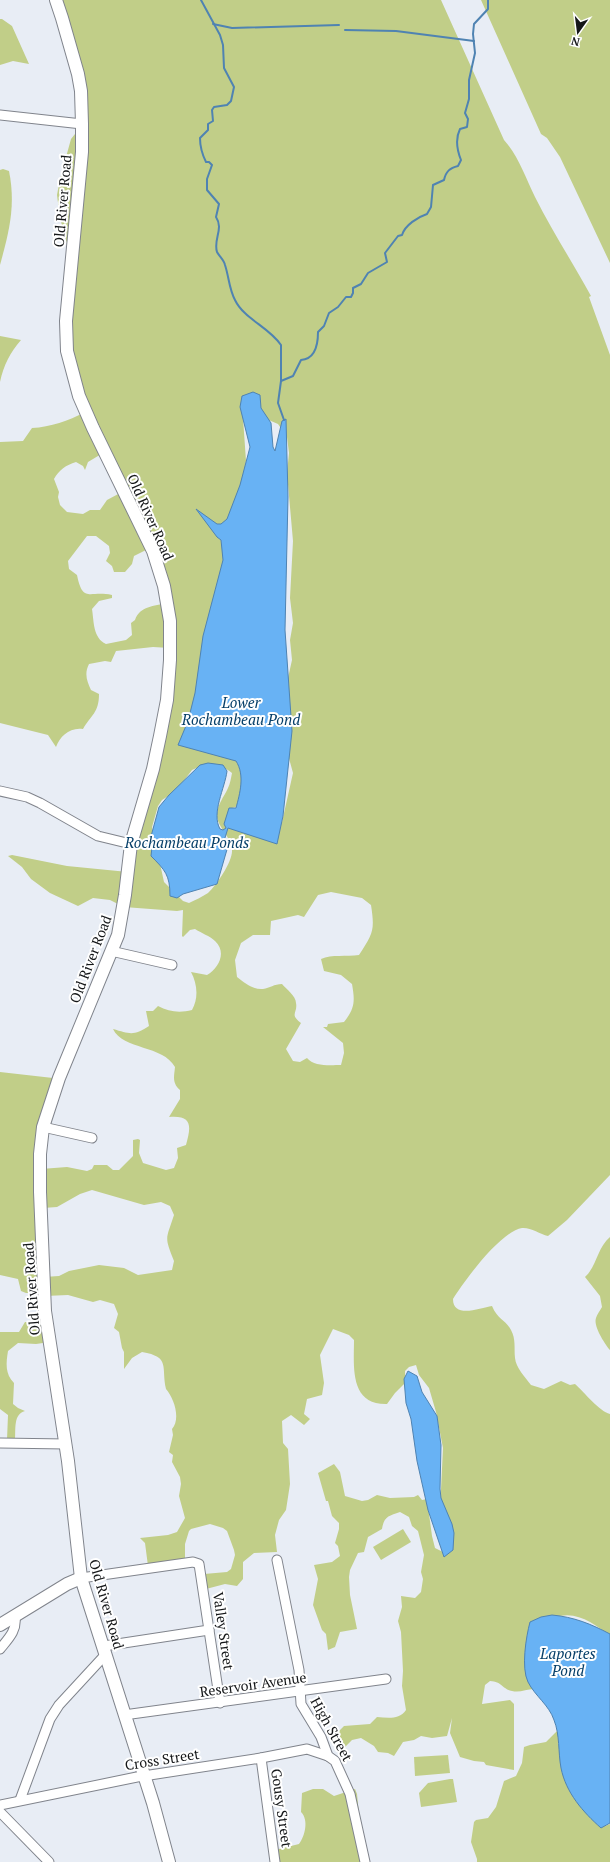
<svg xmlns="http://www.w3.org/2000/svg" width="610" height="1862" viewBox="0 0 610 1862" font-family="'PT Serif',serif">
	<rect width="100%" height="100%" fill="#e8edf5"/>
	<g fill="#c1ce88" fill-rule="evenodd">
		<path d="M 57,0 L 441,0 L 504,140 C 519,157 525,177 535,197 C 552,231 573,263 591,296 L 589,297 L 610,355 L 610,1175 L 567,1220 L 548,1236 C 540,1234 530,1227 522,1228 C 501,1231 464,1281 453,1299 C 453,1319 480,1308 492,1306 C 498,1320 505,1319 511,1330 C 516,1339 514,1348 515,1358 C 516,1368 525,1377 531,1385 L 544,1389 L 561,1381 L 570,1385 L 575,1384 C 585,1393 599,1411 610,1414 L 610,1636 C 596,1625 579,1612 560,1616 C 550,1618 539,1626 529,1630 C 523,1651 523,1669 534,1689 C 526,1689 520,1693 512,1691 C 502,1689 503,1682 490,1681 L 485,1685 L 482,1704 L 510,1700 L 514,1704 L 514,1770 L 486,1765 L 484,1762 L 474,1761 L 460,1757 L 450,1733 L 452,1718 L 447,1736 L 432,1738 L 421,1736 L 414,1740 L 403,1742 L 394,1756 L 388,1753 L 378,1752 L 374,1746 L 361,1738 L 352,1740 L 341,1751 L 336,1748 L 331,1739 L 344,1726 L 370,1724 L 377,1717 C 388,1718 399,1720 406,1710 L 402,1686 L 403,1671 L 401,1632 L 398,1621 L 402,1607 L 401,1596 L 415,1598 L 421,1592 L 423,1579 L 421,1572 L 424,1555 L 418,1531 L 412,1526 L 409,1517 L 400,1512 C 389,1516 384,1516 382,1529 L 368,1537 L 364,1552 L 358,1553 L 350,1570 L 349,1577 L 350,1595 L 357,1629 L 340,1632 L 335,1647 L 328,1650 L 326,1634 L 322,1630 L 313,1605 L 318,1579 L 314,1565 L 332,1562 L 340,1556 L 338,1546 L 335,1543 L 339,1529 L 339,1523 L 332,1516 L 328,1501 L 326,1501 L 318,1473 L 334,1464 L 340,1472 L 345,1496 L 362,1501 L 368,1500 L 377,1495 L 390,1498 L 414,1497 L 418,1495 L 422,1500 L 427,1499 L 432,1536 L 435,1548 L 445,1553 L 453,1548 L 450,1529 L 440,1510 L 443,1448 L 436,1412 L 429,1388 L 419,1375 L 416,1365 L 409,1367 L 405,1371 L 405,1383 L 395,1393 L 387,1404 C 349,1405 354,1366 354,1340 L 349,1335 L 333,1329 L 320,1355 L 324,1383 L 322,1395 L 307,1399 L 304,1414 L 310,1419 L 304,1425 L 291,1415 L 282,1421 L 283,1443 L 288,1449 L 290,1484 L 286,1510 L 279,1520 L 275,1535 L 277,1552 L 254,1553 L 243,1562 L 243,1579 L 237,1586 L 225,1584 L 206,1589 L 204,1574 L 227,1572 L 231,1569 L 235,1555 L 234,1550 L 227,1531 L 223,1528 L 210,1524 L 191,1529 L 189,1531 L 185,1544 L 185,1562 L 148,1566 L 145,1543 L 140,1538 L 168,1535 L 177,1532 L 185,1518 L 179,1496 L 181,1484 L 180,1477 L 172,1462 L 173,1455 L 169,1452 L 173,1435 L 172,1429 C 181,1419 174,1398 166,1389 C 161,1367 171,1357 142,1352 L 132,1358 L 124,1369 L 124,1352 L 122,1348 L 119,1332 L 114,1328 L 118,1314 L 114,1304 L 100,1300 L 93,1302 L 68,1295 L 45,1296 L 43,1293 L 26,1293 L 21,1291 L 18,1279 L 0,1275 L 0,1072 L 53,1078 L 41,1169 L 67,1167 L 87,1171 L 92,1169 L 94,1165 L 107,1165 L 113,1170 L 119,1170 L 133,1156 L 133,1140 L 138,1139 L 140,1140 L 139,1153 L 143,1163 L 166,1170 L 174,1168 L 178,1158 L 177,1148 L 186,1145 C 191,1127 193,1115 169,1117 L 180,1099 L 180,1090 C 172,1083 174,1077 175,1067 C 163,1045 123,1050 113,1029 C 130,1034 134,1036 149,1026 L 146,1011 L 153,1011 L 158,1006 C 169,1012 180,1013 192,1010 C 199,998 197,983 191,972 L 207,975 C 219,968 227,952 215,941 C 210,936 201,933 195,929 L 190,930 L 183,937 L 182,936 L 183,910 L 177,911 L 124,907 L 110,900 L 93,898 L 78,906 L 50,893 L 31,879 L 22,867 L 8,856 L 12,855 L 67,866 L 128,872 L 151,777 L 170,648 L 153,647 L 116,651 L 111,662 L 105,661 L 89,664 C 84,674 87,681 91,690 L 99,694 C 99,713 91,715 83,729 C 70,727 60,736 56,747 L 48,735 L 0,723 L 0,442 L 23,441 L 32,428 C 51,427 68,421 85,412 L 69,356 L 69,251 L 60,218 L 57,195 L 60,179 L 71,139 L 75,134 L 82,133 L 84,117 ZM 243,418 L 264,418 L 278,424 L 287,437 L 289,453 L 287,473 L 293,541 L 290,598 L 293,623 L 290,640 L 292,660 L 284,696 L 284,740 L 293,773 L 282,822 L 270,839 L 230,813 L 232,808 L 238,806 L 248,764 L 196,709 L 217,601 L 215,590 L 226,559 L 218,530 L 235,515 L 239,501 L 246,461 ZM 103,453 L 122,492 L 107,500 L 100,510 L 90,510 L 83,514 L 67,512 L 60,505 L 58,497 L 59,492 L 54,479 C 59,470 66,465 76,462 L 83,466 L 85,470 L 88,462 ZM 87,536 L 96,536 L 109,546 L 110,553 L 106,561 L 112,566 L 114,572 L 125,572 L 132,564 L 134,556 L 150,548 L 167,603 C 154,606 140,606 135,620 L 131,623 L 132,635 L 126,640 L 106,644 C 93,638 94,622 92,609 L 99,601 L 112,598 L 112,595 C 89,590 83,604 77,575 L 69,569 L 68,561 ZM 203,765 C 212,765 225,766 232,773 C 231,778 230,784 228,788 C 224,797 216,806 217,817 C 218,827 231,837 232,850 C 233,861 216,886 208,893 C 202,897 195,900 189,903 L 183,901 L 164,882 L 152,827 L 158,806 L 162,800 L 176,791 L 192,770 ZM 331,892 L 362,898 L 371,905 C 375,931 373,933 359,955 C 346,957 332,954 321,959 L 324,971 L 341,975 L 352,984 C 355,1001 355,1008 344,1022 L 328,1024 L 327,1027 L 323,1027 L 343,1043 L 344,1053 L 341,1065 C 331,1065 314,1067 307,1058 L 300,1062 L 293,1061 L 286,1049 L 301,1023 C 289,1014 298,1013 296,1003 C 296,996 286,989 282,984 C 274,984 270,988 263,989 C 253,990 245,983 237,977 L 235,960 L 241,943 L 253,935 L 270,935 L 271,921 L 298,915 L 304,917 L 318,895 ZM 92,1190 L 144,1205 L 161,1202 L 170,1206 L 174,1215 C 166,1240 164,1236 174,1261 L 172,1270 L 138,1275 L 124,1268 L 99,1265 L 69,1271 L 59,1276 L 44,1277 L 43,1208 L 57,1207 L 80,1194 Z"/>
		<polygon points="481,0 610,0 610,263 560,157 547,138 541,134"/>
		<polygon points="0,19 2,19 12,26 29,64 13,61 0,65"/>
		<path d="M 3,169 L 9,171 C 16,206 9,232 0,265 L 0,170 Z"/>
		<path d="M 0,336 L 21,340 C 10,353 4,364 0,382 Z"/>
		<path d="M 610,1237 L 610,1350 C 605,1344 593,1326 596,1318 C 597,1314 600,1311 602,1307 L 600,1296 L 585,1277 C 597,1266 597,1248 610,1237 Z"/>
		<path d="M 25,1322 L 44,1322 L 50,1342 L 36,1344 L 18,1343 L 8,1351 C 6,1363 5,1374 14,1383 L 13,1404 L 18,1408 L 25,1411 C 13,1414 16,1430 15,1440 L 7,1440 L 8,1415 L 0,1409 L 0,1332 L 19,1332 Z"/>
		<polygon points="403,1529 411,1542 381,1560 373,1547"/>
		<path d="M 558,1730 C 556,1764 582,1797 600,1825 L 605,1826 L 610,1824 L 610,1862 L 477,1862 L 477,1859 L 471,1842 L 474,1822 L 476,1820 L 488,1818 L 496,1807 L 504,1781 L 516,1776 L 522,1763 L 524,1747 L 530,1745 L 546,1742 Z"/>
		<polygon points="448,1755 450,1773 415,1776 414,1757"/>
		<polygon points="450,1779 453,1779 457,1802 421,1807 419,1793 428,1783"/>
		<path d="M 313,1789 L 323,1789 L 334,1796 L 355,1789 L 357,1794 L 361,1835 L 366,1862 L 278,1862 L 275,1850 L 299,1844 C 305,1836 309,1820 301,1812 L 302,1793 Z"/>
	</g>
	<g fill="#68b2f4" stroke="#4f83b2">
		<path d="M 253,392 L 260,395 L 261,408 L 271,423 L 273,447 L 275,451 L 282,421 L 286,419 L 288,497 L 285,630 L 292,731 L 283,816 L 277,844 L 228,828 L 224,841 L 228,846 L 217,884 L 183,894 L 177,898 L 170,896 C 170,875 165,870 151,856 L 152,847 L 142,846 L 142,841 L 150,840 L 159,807 L 169,795 L 200,765 L 208,763 L 223,765 L 227,771 C 225,788 211,813 220,829 L 223,830 L 226,828 L 224,824 L 229,808 L 236,808 C 240,793 245,775 236,761 L 178,745 L 188,721 L 195,693 L 203,636 L 223,560 L 221,540 L 217,537 L 196,509 L 217,524 L 221,524 L 227,519 L 240,485 L 250,447 L 240,407 L 242,396 Z"/>
		<polygon points="408,1371 417,1376 422,1392 437,1416 441,1445 440,1489 441,1498 452,1524 454,1533 453,1550 444,1557 428,1510 417,1461 411,1419 406,1403 404,1379"/>
		<path d="M 552,1615 C 574,1617 591,1624 610,1634 L 610,1823 L 601,1828 C 583,1812 566,1793 561,1768 C 558,1752 560,1735 554,1720 C 549,1705 535,1696 528,1682 C 521,1668 526,1637 530,1622 L 541,1617 Z"/>
	</g>
	<g fill="none" stroke-linecap="round" stroke-linejoin="round">
		<g stroke="#4f83b2" stroke-width="2">
			<path d="M 201,0 L 220,35 L 223,45 L 224,68 L 234,87 L 231,101 L 227,105 L 214,107 L 212,110 L 213,121 L 208,124 L 208,130 L 200,138 C 200,147 202,154 206,162 L 209,162 L 212,165 L 207,179 L 207,190 L 219,204 L 216,217 C 224,229 213,239 217,252 C 219,256 224,260 225,265 C 229,277 229,289 235,300 C 244,319 269,327 281,345 L 281,381 L 278,403 L 284,420"/>
			<polyline points="213,24 232,28 339,25"/>
			<polyline points="345,30 396,31 474,41"/>
			<path d="M 281,381 L 293,376 L 301,360 C 315,359 318,345 318,332 L 324,326 L 329,313 L 338,307 L 346,297 L 351,297 L 353,293 L 353,288 L 361,284 L 368,273 L 387,262 L 385,253 L 398,236 L 402,235 C 405,225 418,217 427,214 L 431,207 L 433,185 L 444,180 C 446,171 450,168 458,166 L 461,160 C 457,150 455,139 460,129 L 467,127 L 468,119 L 465,113 L 469,99 L 469,80 L 475,53 L 473,34 L 474,24 L 488,9 L 488,0"/>
		</g>
		<g stroke="#80848c" stroke-width="11">
			<g id="minor">
				<polyline points="0,115 82,124"/>
				<polyline points="0,791 27,797 40,803 98,836 131,844"/>
				<polyline points="111,951 172,965"/>
				<polyline points="43,1127 92,1138"/>
				<polyline points="0,1443 66,1444"/>
				<polyline points="277,1560 299,1670 301,1704 321,1737 328,1756 335,1761 350,1794 365,1862"/>
				<polyline points="81,1578 193,1562 199,1564 220,1703"/>
				<polyline points="104,1646 209,1630"/>
				<path d="M 0,1649 C 8,1639 17,1631 15,1617"/>
				<polyline points="124,1715 386,1679"/>
				<polyline points="261,1758 275,1862"/>
				<polyline points="20,1800 50,1719 59,1705 106,1654"/>
				<polyline points="0,1805 137,1777 261,1758 307,1749 328,1756"/>
				<polyline points="0,1812 49,1862"/>
			</g>
		</g>
		<g stroke="#80848c" stroke-width="14">
			<g id="major">
				<polyline points="56,0 62,18 78,74 81,91 82,124 82,152 66,321 67,351 79,396 93,428 153,551 164,586 170,621 170,660 167,700 160,736 153,769 131,844 125,895 118,935 59,1078 43,1127 40,1154 40,1192 45,1311 68,1461 81,1578 153,1803 169,1862"/>
				<polyline points="0,1625 67,1584 81,1578"/>
			</g>
		</g>
		<use href="#minor" stroke="#fff" stroke-width="9"/>
		<use href="#major" stroke="#fff" stroke-width="12"/>
	</g>
	<g text-anchor="middle" dominant-baseline="central" stroke-width="4" stroke-linejoin="round" paint-order="stroke">
		<g font-size="14" fill="#141618" stroke="#fff">
			<text transform="translate(62 201) rotate(-85)">Old River Road</text>
			<text transform="translate(151 517) rotate(66)">Old River Road</text>
			<text transform="translate(90 959) rotate(-69)">Old River Road</text>
			<text transform="translate(31 1289) rotate(-94)">Old River Road</text>
			<text transform="translate(107 1604) rotate(74)">Old River Road</text>
			<text transform="translate(224 1631) rotate(82)">Valley Street</text>
			<text transform="translate(253 1684) rotate(-8)">Reservoir Avenue</text>
			<text transform="translate(332 1729) rotate(61)">High Street</text>
			<text transform="translate(162 1759) rotate(-9)">Cross Street</text>
			<text transform="translate(282 1808) rotate(82)">Gousy Street</text>
		</g>
		<g font-size="15" font-style="italic" fill="#063f69" stroke="#fff">
			<text x="241" y="702">Lower<tspan x="241" dy="17">Rochambeau Pond</tspan></text>
			<text x="187" y="842">Rochambeau Ponds</text>
			<text x="568" y="1653">Laportes<tspan x="568" dy="17">Pond</tspan></text>
		</g>
	</g>
	<g transform="translate(578 32) rotate(194)" stroke="#ffffff" stroke-width="3" paint-order="stroke">
	<path d="M0-3L7 15L0 10L-7 15Z" fill="#141618"/>
	<text y="-6" font-size="11" font-weight="bold" text-anchor="middle" fill="#141618">N</text>
	</g>
</svg>
